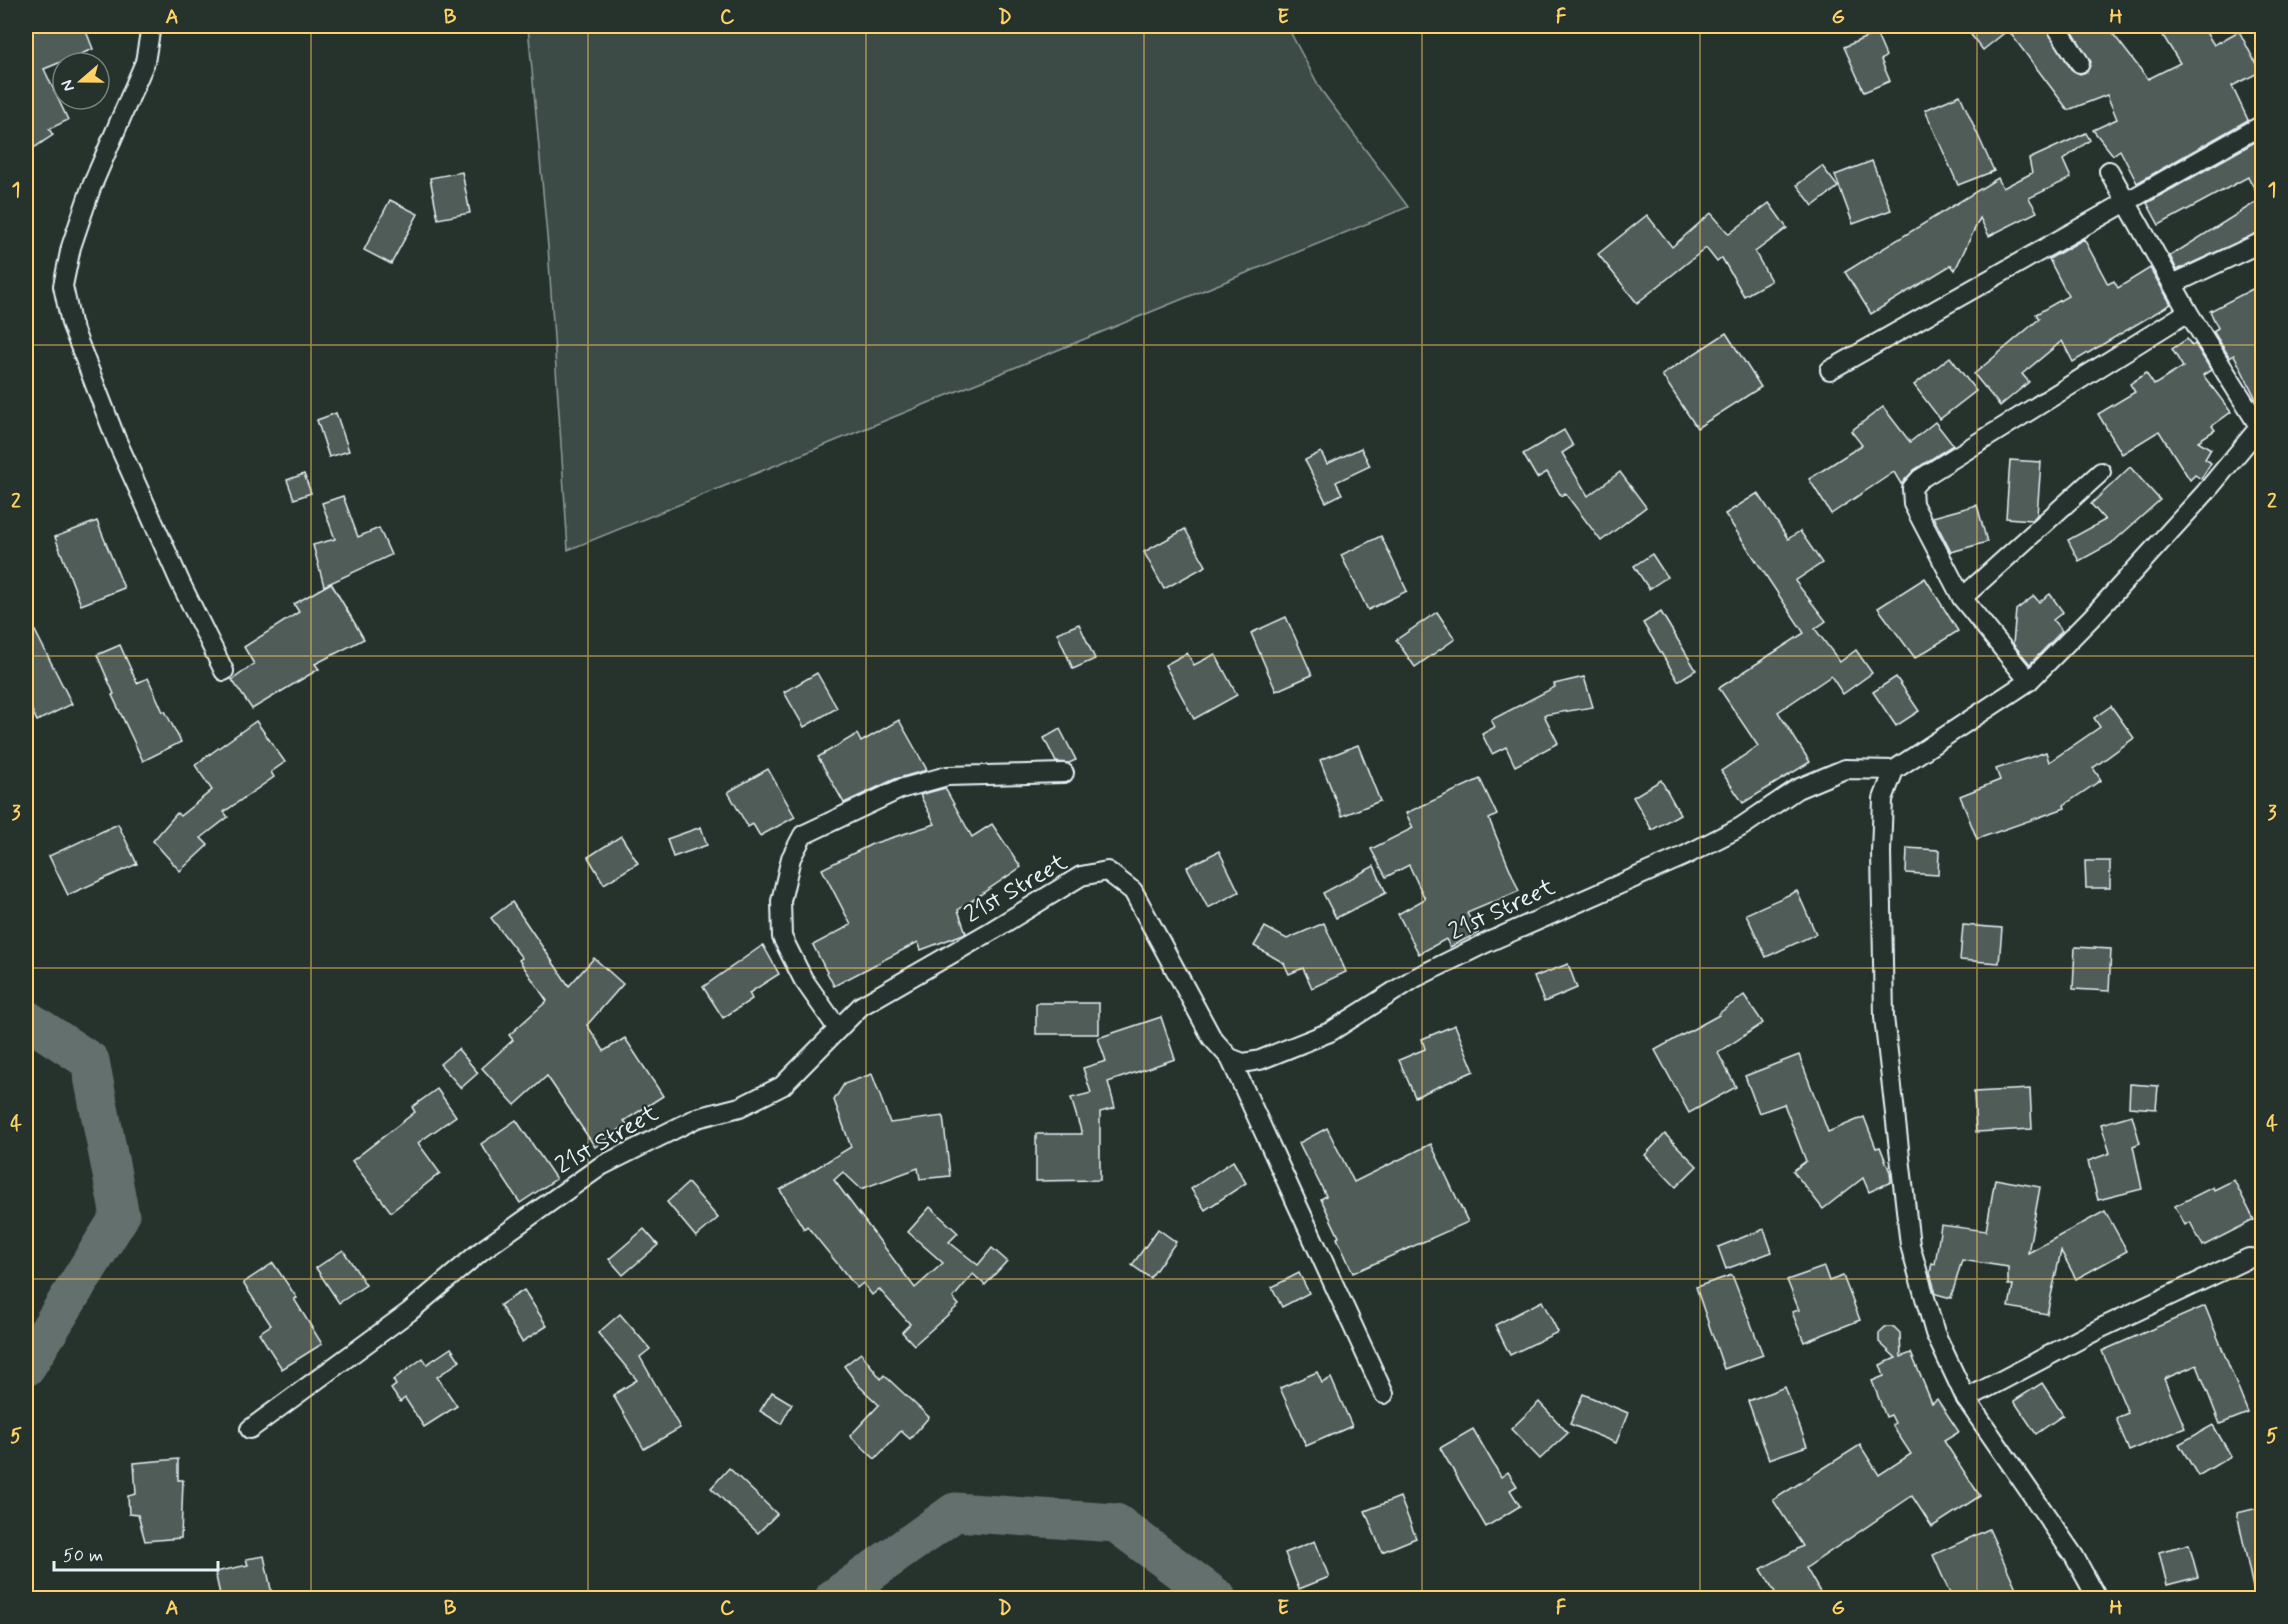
<svg xmlns="http://www.w3.org/2000/svg" width="2288" height="1624" viewBox="0 0 2288 1624" font-family="Mynerve,sans-serif">
	<rect width="100%" height="100%" fill="#26332d"/>
	<filter id="ink" filterUnits="userSpaceOnUse"><feTurbulence type="fractalNoise" baseFrequency=".0167" numOctaves="2"/><feDisplacementMap in="SourceGraphic" scale="12" xChannelSelector="R" yChannelSelector="G"/><feConvolveMatrix kernelMatrix="1 2 1 2 8 2 1 2 1" color-interpolation-filters="sRGB"/></filter>
	<g filter="url(#ink)">
		<polygon fill="#3e4b47" stroke="#939ea0" stroke-width="1.5" points="528,26 1287,26 1321,90 1408,207 568,550 548,247"/>
		<g fill="none" stroke-linecap="round" stroke-linejoin="round">
			<g stroke="#636f6d" stroke-width="39">
				<polyline points="26,1019 90,1061 120,1216 26,1367"/>
				<polyline points="834,1598 955,1512 1116,1523 1217,1598"/>
			</g>
		</g>
		<g fill="#505c59" stroke="#e8f1f8" stroke-width="1.5">
			<polygon points="26,26 84,26 93,49 44,69 68,120 49,129 53,135 26,153"/>
			<polygon points="1964,26 2045,26 2071,69 2080,74 2087,72 2091,62 2069,26 2107,26 2148,79 2180,63 2157,26 2202,26 2214,45 2239,31 2260,72 2232,86 2248,120 2137,183 2120,150 2113,155 2093,130 2117,119 2107,95 2068,110 2008,30 1983,50"/>
			<polygon points="1876,33 1886,56 1881,60 1890,81 1864,92 1844,47"/>
			<polygon points="1960,95 1994,171 1958,185 1925,110"/>
			<polygon points="2086,133 2090,140 2063,160 2071,178 2029,198 2037,212 1989,236 1980,218 1955,270 1951,265 1871,314 1845,272 1998,178 2003,188 2032,173 2029,159"/>
			<polygon points="2262,138 2262,231 2177,270 2170,256 2261,199 2248,177 2159,225 2147,203"/>
			<polygon points="1872,161 1891,210 1853,224 1835,175"/>
			<polygon points="1822,166 1838,187 1813,206 1797,185"/>
			<polygon points="462,172 470,213 438,219 430,178"/>
			<polygon points="390,200 418,214 391,264 364,250"/>
			<polygon points="1769,203 1787,228 1755,252 1771,281 1744,296 1722,258 1717,262 1706,248 1637,303 1598,254 1647,215 1672,247 1711,213 1729,234"/>
			<polygon points="2084,239 2108,284 2114,281 2118,288 2150,268 2171,304 2073,362 2062,341 2022,374 2029,382 2000,406 1974,374 2039,319 2036,314 2068,296 2049,259"/>
			<polygon points="2262,284 2262,411 2234,355 2230,358 2213,331 2218,328 2210,311"/>
			<polygon points="1726,333 1761,387 1697,428 1662,375"/>
			<polygon points="2187,339 2192,346 2195,344 2211,370 2203,375 2231,412 2212,426 2215,430 2198,441 2211,449 2205,459 2211,463 2201,479 2195,475 2190,480 2159,431 2122,454 2098,414 2135,392 2130,384 2146,373 2154,385 2183,367 2172,349"/>
			<polygon points="1950,357 1976,391 1940,419 1914,385"/>
			<polygon points="1883,407 1910,442 1935,422 1953,445 1914,470 1901,484 1894,472 1831,514 1809,479 1862,445 1851,431"/>
			<polygon points="336,413 349,451 329,457 317,420"/>
			<polygon points="1564,430 1573,446 1562,453 1588,496 1620,472 1646,507 1601,541 1565,493 1561,496 1547,472 1537,478 1523,454"/>
			<polygon points="1361,448 1370,466 1336,482 1342,494 1326,502 1305,460 1321,452 1327,464"/>
			<polygon points="2010,460 2041,462 2037,515 2032,520 2006,518"/>
			<polygon points="2130,467 2160,500 2112,543 2079,561 2068,540 2105,520 2091,504"/>
			<polygon points="304,474 311,493 294,499 287,480"/>
			<polygon points="1758,493 1788,539 1800,531 1822,563 1795,581 1826,621 1815,629 1840,662 1856,650 1872,673 1843,694 1831,676 1778,712 1810,762 1743,803 1721,771 1758,746 1719,688 1804,633 1725,514"/>
			<polygon points="343,496 358,537 379,528 391,555 324,586 313,545 335,539 322,503"/>
			<polygon points="1977,505 1987,542 1951,552 1933,517"/>
			<polygon points="97,521 124,588 81,605 55,537"/>
			<polygon points="1185,529 1206,566 1164,589 1144,552"/>
			<polygon points="1381,536 1407,591 1368,610 1341,555"/>
			<polygon points="1652,554 1667,577 1649,589 1634,566"/>
			<polygon points="1925,578 1958,631 1915,658 1878,608"/>
			<polygon points="331,583 364,639 315,664 319,669 252,709 232,680 254,664 244,647 299,612 294,604"/>
			<polygon points="2050,594 2063,612 2053,620 2062,631 2030,664 2013,644 2016,610 2034,596 2039,602"/>
			<polygon points="1437,612 1455,639 1415,667 1396,640"/>
			<polygon points="1661,612 1696,670 1678,681 1643,623"/>
			<polygon points="26,613 72,704 37,721 26,698"/>
			<polygon points="1286,617 1312,675 1276,691 1251,633"/>
			<polygon points="1079,624 1095,659 1073,669 1057,633"/>
			<polygon points="120,645 137,683 148,678 163,712 165,711 181,742 143,761 112,695 114,694 97,655"/>
			<polygon points="1187,653 1194,665 1215,654 1237,695 1194,719 1165,665"/>
			<polygon points="817,673 837,708 804,727 784,692"/>
			<polygon points="1584,677 1593,707 1544,715 1558,743 1515,766 1506,747 1492,754 1482,734 1495,727 1491,720 1555,687 1554,684"/>
			<polygon points="1896,677 1919,711 1896,726 1873,692"/>
			<polygon points="2111,706 2134,738 2093,768 2101,780 2064,805 2065,808 1977,839 1960,796 2000,780 1996,769 2046,752 2049,762 2100,727 2094,718"/>
			<polygon points="899,720 927,770 895,779 844,803 818,757 857,734 861,742"/>
			<polygon points="256,721 285,762 271,772 274,777 224,812 228,817 201,838 208,845 180,871 153,841 177,813 180,816 212,790 195,765"/>
			<polygon points="1060,729 1076,760 1069,763 1056,762 1044,738"/>
			<polygon points="1358,745 1380,801 1342,816 1320,760"/>
			<polygon points="768,769 795,817 760,836 753,824 748,827 728,792"/>
			<polygon points="1480,779 1497,815 1489,819 1519,891 1467,913 1478,933 1450,947 1446,939 1419,954 1398,914 1425,899 1409,865 1386,877 1371,849 1413,828 1406,813"/>
			<polygon points="1661,780 1680,814 1652,830 1633,797"/>
			<polygon points="945,788 972,837 992,824 1021,867 958,910 966,933 921,950 918,942 834,986 813,945 851,925 822,869 872,844 935,824 920,795"/>
			<polygon points="118,824 137,864 68,895 49,856"/>
			<polygon points="701,827 707,845 673,857 667,839"/>
			<polygon points="621,836 638,863 604,884 588,857"/>
			<polygon points="1907,848 1939,850 1938,875 1906,873"/>
			<polygon points="1219,851 1239,892 1208,908 1187,867"/>
			<polygon points="2085,861 2110,861 2110,888 2086,888"/>
			<polygon points="1374,866 1386,893 1336,918 1323,893"/>
			<polygon points="1797,891 1816,934 1766,957 1746,914"/>
			<polygon points="512,902 569,986 594,958 623,984 587,1025 604,1051 625,1038 663,1096 624,1121 627,1124 595,1147 547,1076 515,1105 482,1068 513,1040 509,1035 547,1001 519,960 522,958 491,918"/>
			<polygon points="1324,923 1346,972 1312,988 1303,968 1289,974 1284,963 1254,946 1265,927 1287,939"/>
			<polygon points="1963,925 2002,928 1999,963 1960,960"/>
			<polygon points="763,945 779,974 749,993 752,999 723,1018 703,987"/>
			<polygon points="2075,947 2111,949 2109,991 2073,989"/>
			<polygon points="1568,964 1577,988 1544,1002 1534,977"/>
			<polygon points="1744,995 1763,1023 1718,1053 1736,1087 1689,1113 1655,1050 1719,1015 1718,1014"/>
			<rect x="1036" y="1003" width="63" height="31"/>
			<polygon points="1161,1017 1175,1059 1108,1082 1115,1108 1100,1112 1100,1180 1036,1181 1036,1134 1082,1134 1071,1098 1091,1093 1083,1068 1106,1061 1098,1038"/>
			<polygon points="1455,1025 1474,1071 1415,1097 1399,1060 1425,1049 1422,1039"/>
			<polygon points="458,1049 478,1073 461,1088 440,1064"/>
			<polygon points="1799,1055 1828,1132 1864,1117 1876,1148 1880,1147 1890,1172 1891,1182 1869,1192 1863,1178 1823,1209 1793,1171 1806,1161 1784,1104 1759,1113 1745,1076"/>
			<polygon points="872,1074 890,1123 943,1116 950,1176 920,1179 918,1168 861,1189 843,1172 834,1180 915,1288 943,1263 908,1232 930,1207 958,1233 949,1242 978,1265 992,1248 1007,1261 985,1285 973,1274 953,1298 959,1305 914,1345 902,1332 910,1324 879,1289 872,1295 863,1283 857,1288 807,1226 804,1229 780,1190 851,1147 834,1100 844,1084"/>
			<polygon points="2130,1084 2158,1086 2156,1109 2129,1107"/>
			<polygon points="437,1089 456,1116 418,1143 440,1173 391,1212 352,1161 415,1112 412,1107"/>
			<polygon points="2030,1089 2032,1129 1976,1132 1974,1092"/>
			<polygon points="2132,1115 2140,1143 2133,1146 2142,1189 2098,1200 2088,1161 2110,1153 2101,1124"/>
			<polygon points="516,1120 556,1179 520,1203 481,1144"/>
			<polygon points="1327,1128 1354,1182 1431,1144 1468,1222 1353,1273 1337,1238 1339,1237 1321,1199 1326,1196 1299,1143"/>
			<polygon points="1665,1134 1697,1166 1676,1187 1645,1155"/>
			<polygon points="1233,1161 1246,1183 1205,1210 1191,1189"/>
			<polygon points="1995,1179 2040,1187 2028,1253 2105,1211 2127,1251 2076,1279 2061,1251 2047,1314 2009,1307 2013,1285 2008,1285 2008,1267 1962,1260 1951,1298 1936,1294 1930,1273 1932,1263 1935,1264 1941,1225 1986,1231"/>
			<polygon points="2234,1180 2254,1220 2203,1246 2190,1222 2185,1225 2175,1206 2213,1187 2214,1190"/>
			<polygon points="688,1183 718,1218 696,1237 667,1202"/>
			<polygon points="644,1229 658,1245 623,1275 609,1259"/>
			<polygon points="1158,1229 1176,1242 1150,1278 1132,1265"/>
			<polygon points="1764,1229 1772,1252 1726,1269 1718,1247"/>
			<polygon points="343,1250 366,1285 339,1303 316,1268"/>
			<polygon points="273,1263 297,1298 294,1299 322,1344 282,1369 259,1333 271,1325 243,1283"/>
			<polygon points="1824,1267 1829,1281 1843,1276 1860,1320 1804,1342 1792,1312 1799,1310 1787,1280"/>
			<polygon points="1299,1273 1309,1293 1282,1307 1272,1287"/>
			<polygon points="1732,1275 1763,1355 1724,1369 1696,1287"/>
			<polygon points="524,1290 547,1326 522,1342 500,1305"/>
			<polygon points="1542,1301 1558,1332 1510,1355 1495,1325"/>
			<polygon points="2205,1306 2248,1413 2220,1424 2197,1365 2164,1379 2185,1428 2129,1451 2116,1418 2128,1413 2102,1351"/>
			<polygon points="620,1314 650,1349 640,1357 680,1428 644,1449 613,1395 637,1380 598,1333"/>
			<polygon points="1885,1327 1894,1327 1900,1333 1901,1357 1911,1353 1932,1403 1937,1399 1959,1432 1944,1441 1980,1496 1932,1527 1912,1496 1806,1568 1824,1599 1779,1599 1761,1569 1803,1546 1773,1500 1860,1445 1879,1475 1911,1454 1892,1425 1895,1423 1891,1415 1886,1417 1872,1381 1884,1376 1880,1365 1896,1358 1879,1342 1879,1333"/>
			<polygon points="451,1348 460,1361 437,1377 457,1406 424,1427 405,1398 400,1402 391,1389 396,1385 393,1380 423,1358 427,1364"/>
			<polygon points="861,1353 881,1379 884,1375 929,1417 910,1439 901,1431 875,1459 850,1436 879,1405 858,1385 844,1366"/>
			<polygon points="1317,1372 1322,1383 1331,1378 1352,1426 1306,1446 1280,1388"/>
			<polygon points="2042,1383 2063,1415 2036,1434 2014,1401"/>
			<polygon points="1785,1387 1807,1446 1769,1459 1748,1401"/>
			<polygon points="772,1392 792,1404 781,1424 760,1411"/>
			<polygon points="1583,1394 1628,1413 1616,1443 1570,1424"/>
			<polygon points="1539,1402 1568,1433 1540,1459 1511,1429"/>
			<polygon points="2213,1425 2231,1456 2198,1476 2179,1444"/>
			<polygon points="1473,1429 1501,1477 1508,1472 1517,1486 1510,1490 1520,1506 1486,1527 1440,1448"/>
			<polygon points="178,1459 178,1480 183,1480 181,1538 145,1541 138,1515 129,1514 128,1496 136,1494 134,1463"/>
			<polygon points="729,1468 777,1514 758,1533 711,1488"/>
			<polygon points="1400,1497 1416,1538 1382,1552 1365,1511"/>
			<polygon points="2262,1507 2262,1596 2255,1597 2237,1513"/>
			<polygon points="1989,1529 2021,1599 1967,1599 1964,1592 1952,1598 1933,1555"/>
			<polygon points="1315,1541 1329,1577 1299,1589 1285,1553"/>
			<polygon points="2189,1544 2198,1577 2167,1585 2159,1552"/>
			<polygon points="264,1556 273,1599 221,1599 215,1572 248,1565 246,1559"/>
		</g>
		<g fill="none" stroke-linecap="round" stroke-linejoin="round">
			<g stroke="#e8f1f8" stroke-width="22">
				<g id="street">
					<polyline points="151,26 145,62 91,188 71,247 63,286 71,323 116,439 181,584 224,671"/>
					<polyline points="2056,26 2080,63"/>
					<polyline points="2109,171 2188,312 2262,431"/>
					<polyline points="2173,284 2262,242"/>
					<polyline points="1830,370 2262,125"/>
					<polyline points="1962,598 2101,472"/>
					<polyline points="2029,681 1962,598 1913,504 1912,488 1920,479 2188,312"/>
					<polyline points="838,1029 803,979 782,937 781,901 791,858 803,835 900,789 947,776 1064,773"/>
					<polyline points="1230,1058 1384,1394"/>
					<polyline points="1966,1399 2101,1328 2249,1258 2262,1259"/>
					<polyline points="250,1429 409,1312 481,1251 601,1166 697,1118 740,1107 782,1086 861,1006 993,930 1081,876 1107,871 1133,891 1212,1038 1230,1058 1243,1063 1260,1060 1330,1032 1415,978 1486,943 1684,856 1741,827 1797,789 1845,769 1894,770"/>
					<polyline points="2097,1598 2074,1556 1966,1399 1935,1333 1910,1245 1884,1017 1881,852 1883,799 1894,770 2029,681 2092,617 2205,493 2262,424"/>
				</g>
			</g>
			<use href="#street" stroke="#26332d" stroke-width="18"/>
		</g>
	</g>
	<path fill="none" stroke="#ffd166" stroke-width="1.5" stroke-opacity="0.55" d="M 311,26 L 311,1598M 588,26 L 588,1598M 866,26 L 866,1598M 1144,26 L 1144,1598M 1422,26 L 1422,1598M 1700,26 L 1700,1598M 1977,26 L 1977,1598M 26,345 L 2262,345M 26,656 L 2262,656M 26,968 L 2262,968M 26,1279 L 2262,1279"/>
	<g text-anchor="middle" dominant-baseline="central" stroke-width="4.5" stroke-linejoin="round" paint-order="stroke">
		<g font-size="24" fill="#e8f1f8" stroke="#26332d">
			<text transform="translate(1016 889) rotate(-30)">21st Street</text>
			<text transform="translate(1502 910) rotate(-25)">21st Street</text>
			<text transform="translate(607 1140) rotate(-30)">21st Street</text>
		</g>
	</g>
	<rect width="2288" height="1624" fill="none" stroke="#26332d" stroke-width="66"/>
	<g transform="translate(81 81) rotate(250)"><circle r="28" fill="#26332d" stroke="#747f7e" stroke-width="1.5"/>
	<path d="M0-4.5L10 22L0 15L-10 22Z" fill="#ffd166"/>
	<text y="-9" font-size="16" font-weight="bold" text-anchor="middle" fill="#e8f1f8">N</text>
	</g>
	<path d="M54 1561v9h164v-9" fill="none" stroke="#e8f1f8" stroke-width="3"/>
	<text x="63" y="1561" font-size="18" fill="#e8f1f8" stroke="#26332d" stroke-width="4.5" paint-order="stroke">50 m</text>
	<rect x="33" y="33" width="2222" height="1558" fill="none" stroke="#ffd166" stroke-width="2"/>
	<g font-size="20" text-anchor="middle" font-weight="bold" fill="#ffd166">
		<text x="172" y="23">A</text>
		<text x="450" y="23">B</text>
		<text x="727" y="23">C</text>
		<text x="1005" y="23">D</text>
		<text x="1283" y="23">E</text>
		<text x="1561" y="23">F</text>
		<text x="1838" y="23">G</text>
		<text x="2116" y="23">H</text>
		<text x="16" y="196">1</text>
		<text x="2272" y="196">1</text>
		<text x="16" y="507">2</text>
		<text x="2272" y="507">2</text>
		<text x="16" y="819">3</text>
		<text x="2272" y="819">3</text>
		<text x="16" y="1130">4</text>
		<text x="2272" y="1130">4</text>
		<text x="16" y="1442">5</text>
		<text x="2272" y="1442">5</text>
		<text x="172" y="1614">A</text>
		<text x="450" y="1614">B</text>
		<text x="727" y="1614">C</text>
		<text x="1005" y="1614">D</text>
		<text x="1283" y="1614">E</text>
		<text x="1561" y="1614">F</text>
		<text x="1838" y="1614">G</text>
		<text x="2116" y="1614">H</text>
	</g>
</svg>
